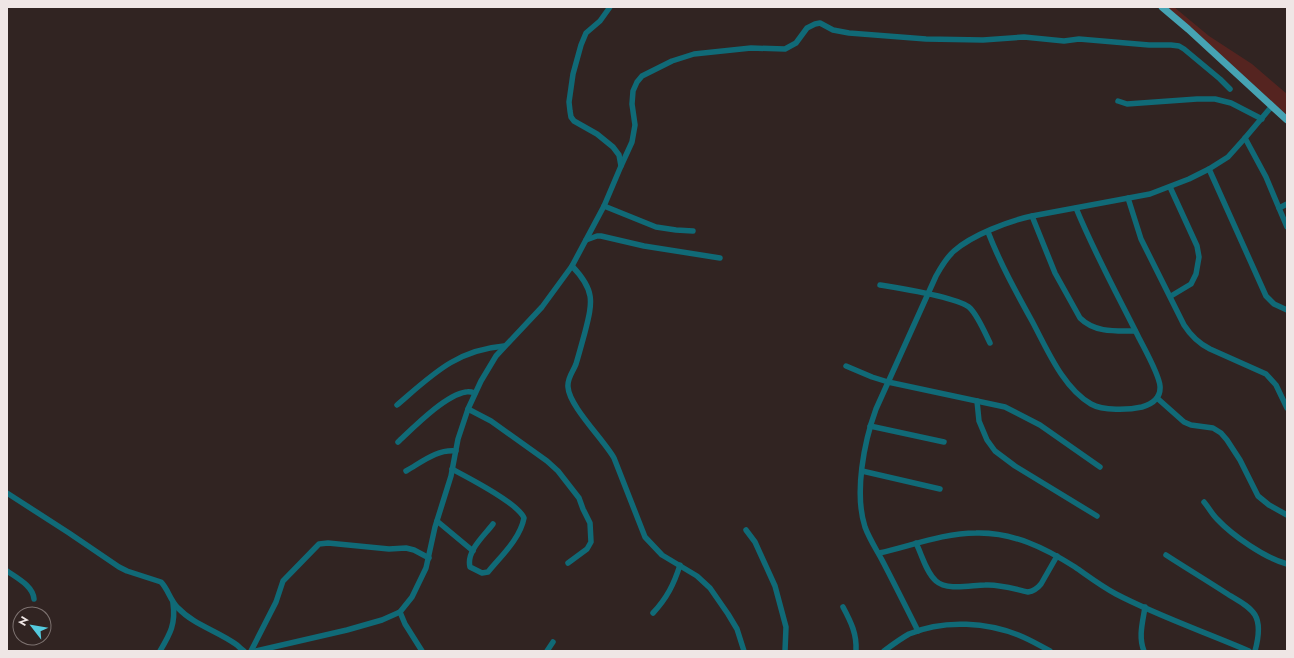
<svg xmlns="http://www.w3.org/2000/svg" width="1294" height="658" viewBox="0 0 1294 658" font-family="Jost,sans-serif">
	<rect width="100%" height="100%" fill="#312422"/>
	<polygon fill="#552420" points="1162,7 1174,7 1209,36 1252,64 1287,94 1287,120"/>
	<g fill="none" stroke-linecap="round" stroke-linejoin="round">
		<g stroke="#106a77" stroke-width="5.5">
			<polyline points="1118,101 1127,104 1197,99 1215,99 1231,103 1262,119"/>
			<polyline points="1245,138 1266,177 1287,227"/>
			<polyline points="621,166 632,142 635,125 632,104 633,91 637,82 642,76 672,61 694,54 751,48 785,49 796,43 807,28 815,24 820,23 833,30 849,33 926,39 983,40 1024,37 1064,41 1079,39 1149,45 1171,45 1179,46 1184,49 1220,79 1230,89"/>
			<polyline points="1209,169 1266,296 1274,304 1287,310"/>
			<polyline points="1170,187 1197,246 1199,257 1196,274 1191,284 1171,296"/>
			<path d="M 1128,198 L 1141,239 L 1184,325 C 1191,336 1198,343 1210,349 L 1266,374 L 1276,385 L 1287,408"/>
			<polyline points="604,206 656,227 676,230 693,231"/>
			<polyline points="1279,208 1287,204"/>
			<path d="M 1032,216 L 1055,273 L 1080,318 C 1095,333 1116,331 1135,331"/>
			<path d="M 988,232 C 1000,263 1016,292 1032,321 C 1047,349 1063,388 1091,404 C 1103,411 1129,410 1142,407 C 1152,404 1161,398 1160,386 C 1159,374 1144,348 1138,336 C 1117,294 1094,252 1076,208"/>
			<polyline points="586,240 597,236 601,236 644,246 720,258"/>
			<path d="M 572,266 C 595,290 593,301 585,332 C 582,343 579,354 576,364 C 573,372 567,378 568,387 C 569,406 604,440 614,458 L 645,537 L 662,555 L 697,576 L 710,588 L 728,614 L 737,629 L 744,651"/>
			<path d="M 880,285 C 898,288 958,297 970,308 C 978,316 985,333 990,343"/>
			<polyline points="846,366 872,377 888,382 1005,407 1040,425 1100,467"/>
			<polyline points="1157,398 1184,422 1191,425 1213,428 1221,433 1227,440 1240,460 1258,496 1269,505 1287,515"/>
			<polyline points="977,401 979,421 987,440 995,451 1015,466 1097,516"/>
			<path d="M 397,405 C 432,375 456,350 504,346"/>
			<polyline points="468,409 491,421 547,461 558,471 579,498 583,509 590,523 591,542 587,549 568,563"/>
			<polyline points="870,426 944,442"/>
			<path d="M 398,442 C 413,428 445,395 466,392 C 469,391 472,392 475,393"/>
			<path d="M 452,469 C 467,477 518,503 524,518 C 520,539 501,556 488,572 L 482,573 L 470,567 C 466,551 484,536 493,524"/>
			<path d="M 406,471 C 422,462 437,449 456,451"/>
			<polyline points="862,471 940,489"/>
			<path d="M 7,493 L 69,533 L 119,567 L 127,571 L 161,582 C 168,589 170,600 178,608 C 194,625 218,631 237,645 C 239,647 241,649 244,651"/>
			<path d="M 1204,502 C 1209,508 1212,514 1217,519 C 1233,536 1265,558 1287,564"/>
			<polyline points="437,521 473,551"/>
			<polyline points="746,530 755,542 775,586 786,627 785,651"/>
			<path d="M 916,543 C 922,555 926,572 936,581 C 947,591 972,585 985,585 C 1000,584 1014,589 1028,592 C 1034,591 1037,589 1041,584 L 1057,556"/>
			<path d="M 879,553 C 911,546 943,533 976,533 C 1013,532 1045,548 1075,567 C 1088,576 1101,586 1116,594 C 1158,616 1205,632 1249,651"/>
			<path d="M 1166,555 C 1186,568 1206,580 1226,593 C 1235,599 1249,605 1255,615 C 1261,625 1258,640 1255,651"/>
			<path d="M 7,571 C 17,578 33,586 34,599"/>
			<path d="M 843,607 C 851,622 857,634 856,651"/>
			<polyline points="400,612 405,624 422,651"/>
			<path d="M 653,613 C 667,598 674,584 680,565"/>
			<path d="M 918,631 C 906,607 894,583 882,560 C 876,549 869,538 865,527 C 854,493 864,442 876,409 L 936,276 C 941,267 946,258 954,251 C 972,235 1009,221 1032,216 L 1150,194 L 1189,179 L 1209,169 L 1228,157 L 1245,138 L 1272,106"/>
			<path d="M 160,651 C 170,634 176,624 173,603"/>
			<polyline points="251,651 276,602 283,581 319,544 328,543 389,549 406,548 414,550 429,558"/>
			<polyline points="256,651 347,630 382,620 400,612 412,597 426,568 435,527 451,476 458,439 468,409 481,381 496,356 542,307 572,266 604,206 621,166 619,155 613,147 597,134 574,121 571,117 570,111 569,102 573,74 581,45 586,33 600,21 610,7"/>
			<polyline points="547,651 553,642"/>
			<path d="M 884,651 C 892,645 900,639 909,634 C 944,619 989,622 1023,637 C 1032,641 1041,646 1050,651"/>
			<path d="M 1144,651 C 1138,637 1143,621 1145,607"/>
		</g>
		<polyline stroke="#46a3b3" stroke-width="7" points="1162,7 1188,29 1287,120"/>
	</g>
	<rect width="1294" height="658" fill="none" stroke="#efe6e5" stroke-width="16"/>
	<g transform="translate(32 626) rotate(301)"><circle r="19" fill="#312422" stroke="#7d7270"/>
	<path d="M0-3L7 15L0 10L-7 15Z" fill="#54cade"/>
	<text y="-6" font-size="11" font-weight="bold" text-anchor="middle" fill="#efe6e5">N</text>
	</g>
</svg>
